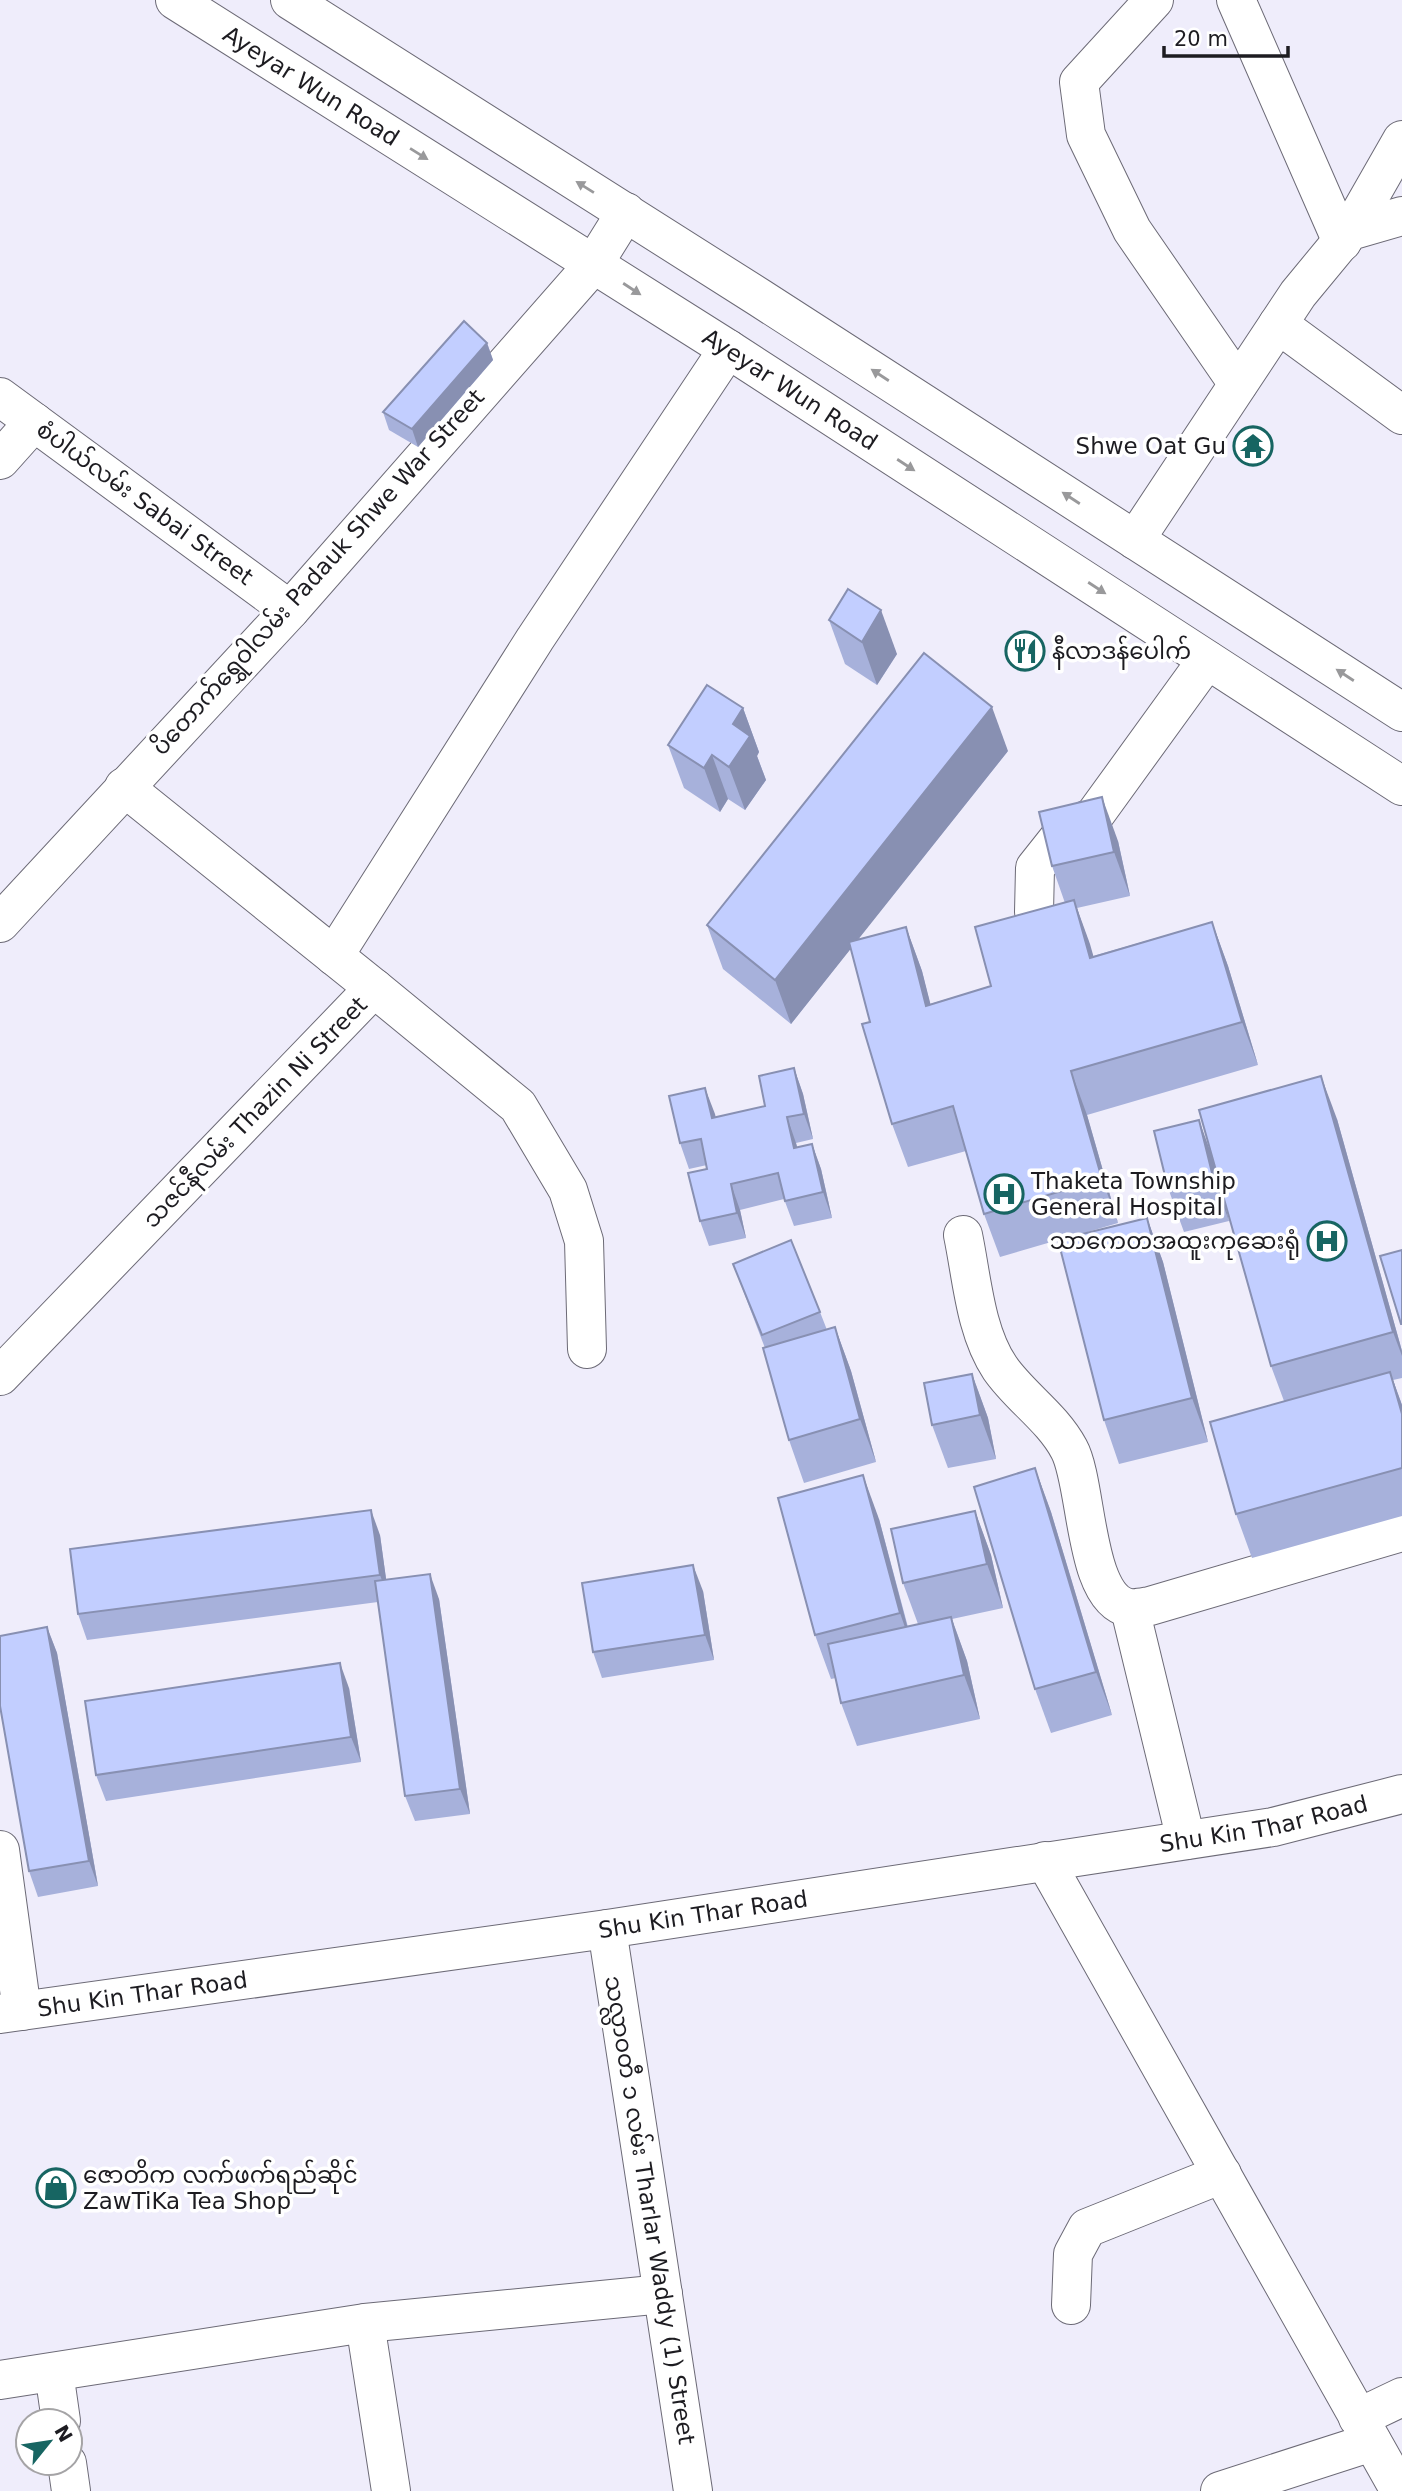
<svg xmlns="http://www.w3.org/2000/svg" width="1402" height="2491" viewBox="0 0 1402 2491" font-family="'DejaVu Sans','Noto Sans Myanmar',sans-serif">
	<rect width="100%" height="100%" fill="#efedfb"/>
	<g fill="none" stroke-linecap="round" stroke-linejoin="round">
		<g stroke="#6c6a76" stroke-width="40">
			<g id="minor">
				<polyline points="1154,0 1079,82 1086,135 1132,230 1238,384"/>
				<polyline points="1236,0 1342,242"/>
				<polyline points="1350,231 1402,140"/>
				<polyline points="1278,324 1402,415"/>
				<polyline points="0,397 290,610"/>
				<polyline points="0,460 34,422"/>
				<polyline points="1135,540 1298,294 1350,231 1402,216"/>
				<polyline points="1034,912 1035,868 1062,834 1094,816 1207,660"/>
				<polyline points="0,923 290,610 593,265 626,212"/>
				<polyline points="334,956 535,639 728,349"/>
				<polyline points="374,988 518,1106 568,1190 584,1241 587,1349"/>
				<path d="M 963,1235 C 972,1278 975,1331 1000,1368 C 1020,1397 1052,1417 1069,1449 C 1088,1483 1083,1599 1129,1608 C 1135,1609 1144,1607 1150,1606 L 1402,1532"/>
				<polyline points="0,1376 374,988 124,787"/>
				<polyline points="1130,1609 1186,1840"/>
				<polyline points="0,1850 22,2011"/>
				<polyline points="1045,1861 1400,2491"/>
				<polyline points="607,1929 693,2491"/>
				<path id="s1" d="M 0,2014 L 607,1929 L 1273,1827 L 1402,1794"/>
				<polyline points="1071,2305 1073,2254 1087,2228 1222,2174"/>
				<polyline points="365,2323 391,2491"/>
				<polyline points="54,2372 61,2421"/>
				<polyline points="0,2380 365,2323 663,2294"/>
				<polyline points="1358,2418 1402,2397"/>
				<polyline points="67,2463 71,2491"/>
				<polyline points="1220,2491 1372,2442"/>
			</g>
		</g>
		<g stroke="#6c6a76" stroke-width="40">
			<g id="major">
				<path id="s2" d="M 175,0 L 728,349 L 1402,786"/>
				<polyline points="290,0 760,298 1402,712"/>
			</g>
		</g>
		<use href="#minor" stroke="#fff" stroke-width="38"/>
		<use href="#major" stroke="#fff" stroke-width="38"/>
	</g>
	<g fill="#a7b1db">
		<polygon points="487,343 493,360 418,447 389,430 383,412"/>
		<polygon points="829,620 897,654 877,685 845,664"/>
		<polygon points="743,708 759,752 757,756 766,780 745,810 728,799 720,812 684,788 668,745"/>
		<polygon points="1008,751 858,939 906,927 922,971 930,1004 991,986 1065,903 1052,866 1118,841 1130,896 1077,908 1093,956 1212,922 1228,966 1258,1065 1087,1115 1118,1223 1074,1236 1147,1218 1163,1262 1208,1442 1119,1464 1104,1420 1058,1240 1000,1257 984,1214 966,1151 908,1167 892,1124 870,1022 851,948 791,1024 723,969 707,925"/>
		<polygon points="794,1068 803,1094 813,1139 796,1143 797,1147 812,1144 821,1169 832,1218 794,1226 784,1199 740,1210 746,1238 709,1246 700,1221 707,1169 707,1165 689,1169 680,1143 705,1088 715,1118 765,1106"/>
		<polygon points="1337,1119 1402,1351 1402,1378 1393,1380 1402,1405 1402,1516 1252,1558 1236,1514 1284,1401 1271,1366 1220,1183 1229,1221 1184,1232 1168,1188 1213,1158"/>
		<polygon points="733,1264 820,1312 827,1330 835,1327 851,1371 876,1462 804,1483 789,1440 765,1348"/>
		<polygon points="972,1374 988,1418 996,1459 948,1468 932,1425"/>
		<polygon points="1035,1468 1051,1512 1112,1715 1051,1733 1035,1689"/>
		<polygon points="975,1511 991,1555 1003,1608 952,1619 967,1661 980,1719 857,1746 841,1703 836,1678 831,1679 815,1635 879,1519 908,1627 918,1624 903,1583"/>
		<polygon points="380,1535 386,1579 439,1599 470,1814 415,1821 405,1796 378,1602 87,1640 78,1614"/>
		<polygon points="703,1591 714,1660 602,1678 593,1652"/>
		<polygon points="47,1627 57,1653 98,1886 38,1897 29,1871"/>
		<polygon points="349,1688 361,1762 106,1801 96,1775"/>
	</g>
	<g fill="#8890b2">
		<polygon points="487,343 493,360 418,447 412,429"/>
		<polygon points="881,610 897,654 877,685 862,642"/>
		<polygon points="992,707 1008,751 791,1024 775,980"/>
		<polygon points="743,708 759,752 757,756 766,780 745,810 729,767 733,724"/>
		<polygon points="712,755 728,799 720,812 704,768"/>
		<polygon points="1102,797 1118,841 1130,896 1114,852"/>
		<polygon points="1074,900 1090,944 1106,1001 1090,958"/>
		<polygon points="1212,922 1228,966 1258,1065 1242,1022"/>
		<polygon points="906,927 922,971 942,1049 926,1006"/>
		<polygon points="794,1068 803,1094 813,1139 804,1114"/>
		<polygon points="1071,1071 1087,1115 1118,1223 1102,1179"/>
		<polygon points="1321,1076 1337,1119 1402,1351 1402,1356 1393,1332"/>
		<polygon points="705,1088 715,1114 722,1144 712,1118"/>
		<polygon points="787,1117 796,1143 804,1173 794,1148"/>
		<polygon points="1199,1120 1215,1164 1229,1221 1213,1177"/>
		<polygon points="812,1144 821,1169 832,1218 823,1192"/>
		<polygon points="731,1184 740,1210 746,1238 737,1213"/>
		<polygon points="1147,1218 1163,1262 1208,1442 1192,1398"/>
		<polygon points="835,1327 851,1371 876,1462 860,1419"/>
		<polygon points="1390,1372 1402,1405 1402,1414"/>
		<polygon points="972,1374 988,1418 996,1459 980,1415"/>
		<polygon points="1035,1468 1051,1512 1112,1715 1096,1672"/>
		<polygon points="863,1475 879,1519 915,1656 900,1613"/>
		<polygon points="371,1510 380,1535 389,1600 380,1575"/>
		<polygon points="975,1511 991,1555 1003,1608 987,1564"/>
		<polygon points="693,1565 703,1591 714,1660 705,1635"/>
		<polygon points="430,1574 439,1599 470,1814 460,1789"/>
		<polygon points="951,1617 967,1661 980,1719 964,1675"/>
		<polygon points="47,1627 57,1653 98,1886 89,1861"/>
		<polygon points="340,1663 349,1688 361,1762 351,1737"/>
	</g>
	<g fill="#c2ceff" stroke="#8890b2" stroke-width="2">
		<polygon points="464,321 487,343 412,429 383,412"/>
		<polygon points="848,589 881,610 862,642 829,620"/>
		<polygon points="924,653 992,707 775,980 707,925"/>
		<polygon points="707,685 743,708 733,724 750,736 729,767 712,755 704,768 668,745"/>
		<polygon points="1102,797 1114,852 1052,866 1039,812"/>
		<polygon points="1074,900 1090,958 1212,922 1242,1022 1071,1071 1102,1179 984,1214 953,1106 892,1124 862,1024 870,1022 849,942 906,927 926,1006 991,986 975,927"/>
		<polygon points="794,1068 804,1114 787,1117 794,1148 812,1144 823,1192 785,1201 778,1173 731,1184 737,1213 700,1221 688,1173 707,1169 701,1139 680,1143 669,1096 705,1088 712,1118 765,1106 759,1076"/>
		<polygon points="1321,1076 1393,1332 1271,1366 1199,1110"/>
		<polygon points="1199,1120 1213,1177 1168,1188 1154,1131"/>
		<polygon points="1147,1218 1192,1398 1104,1420 1058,1240"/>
		<polygon points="791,1240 820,1312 762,1335 733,1264"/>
		<polygon points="1402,1250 1402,1324 1401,1324 1380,1256"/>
		<polygon points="835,1327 860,1419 789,1440 763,1348"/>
		<polygon points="1390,1372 1402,1414 1402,1468 1236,1514 1210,1422"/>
		<polygon points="972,1374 980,1415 932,1425 924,1383"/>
		<polygon points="1035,1468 1096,1672 1035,1689 974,1487"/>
		<polygon points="863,1475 900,1613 815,1635 778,1498"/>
		<polygon points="371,1510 380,1575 78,1614 70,1549"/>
		<polygon points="975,1511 987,1564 903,1583 891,1529"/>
		<polygon points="693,1565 705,1635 593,1652 582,1583"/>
		<polygon points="430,1574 460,1789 405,1796 375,1581"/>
		<polygon points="951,1617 964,1675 841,1703 828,1644"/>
		<polygon points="47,1627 89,1861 29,1871 0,1706 0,1636"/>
		<polygon points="340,1663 351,1737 96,1775 85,1701"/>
	</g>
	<defs><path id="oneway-solid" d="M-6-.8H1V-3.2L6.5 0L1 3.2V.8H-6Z" transform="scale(1.75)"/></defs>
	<g fill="#99999b">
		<use href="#oneway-solid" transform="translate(419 154) rotate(32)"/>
		<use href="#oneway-solid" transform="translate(585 187) rotate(-148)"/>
		<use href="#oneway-solid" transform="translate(632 289) rotate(33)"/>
		<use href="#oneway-solid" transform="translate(880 375) rotate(-147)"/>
		<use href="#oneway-solid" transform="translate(906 465) rotate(33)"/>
		<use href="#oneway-solid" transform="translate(1071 498) rotate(-147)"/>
		<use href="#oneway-solid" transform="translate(1097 588) rotate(33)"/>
		<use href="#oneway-solid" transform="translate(1345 675) rotate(-147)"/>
	</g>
	<defs>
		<g id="temple-ring" transform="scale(2.0125)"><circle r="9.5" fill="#fff" stroke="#176562" stroke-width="1.5"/><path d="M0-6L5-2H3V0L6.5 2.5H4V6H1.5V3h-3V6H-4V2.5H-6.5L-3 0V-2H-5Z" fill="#176562"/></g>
		<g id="restaurant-ring" transform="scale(2.0125)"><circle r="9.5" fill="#fff" stroke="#176562" stroke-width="1.5"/><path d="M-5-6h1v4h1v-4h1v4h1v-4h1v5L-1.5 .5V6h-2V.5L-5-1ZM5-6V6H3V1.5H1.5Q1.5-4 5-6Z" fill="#176562"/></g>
		<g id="hospital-ring" transform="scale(2.0125)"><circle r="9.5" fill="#fff" stroke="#176562" stroke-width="1.5"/><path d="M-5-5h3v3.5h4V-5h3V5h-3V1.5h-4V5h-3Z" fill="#176562"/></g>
		<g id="shop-ring" transform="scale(2.0125)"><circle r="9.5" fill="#fff" stroke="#176562" stroke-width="1.5"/><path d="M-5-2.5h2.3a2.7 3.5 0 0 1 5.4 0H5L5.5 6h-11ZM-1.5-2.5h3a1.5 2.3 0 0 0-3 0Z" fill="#176562"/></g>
	</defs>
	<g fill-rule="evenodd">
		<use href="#temple-ring" x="1253" y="446"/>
		<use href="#restaurant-ring" x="1025" y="651"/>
		<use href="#hospital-ring" x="1004" y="1194"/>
		<use href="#hospital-ring" x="1327" y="1241"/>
		<use href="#shop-ring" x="56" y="2188"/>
	</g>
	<g text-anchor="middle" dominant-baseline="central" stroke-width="7" stroke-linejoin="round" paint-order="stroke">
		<g font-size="23" fill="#1d1c21" stroke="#fff">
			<text stroke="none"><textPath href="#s2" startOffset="161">Ayeyar Wun Road</textPath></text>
			<text stroke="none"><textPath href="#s2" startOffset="728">Ayeyar Wun Road</textPath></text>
			<text transform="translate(145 503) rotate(36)">စံပါယ်လမ်း Sabai Street</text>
			<text transform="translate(318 572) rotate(-48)">ပိတောက်ရွှေဝါလမ်း Padauk Shwe War Street</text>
			<text transform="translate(255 1112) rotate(-46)">သဇင်နီလမ်း Thazin Ni Street</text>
			<text stroke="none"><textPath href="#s1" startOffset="1278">Shu Kin Thar Road</textPath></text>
			<text stroke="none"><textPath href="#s1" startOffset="710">Shu Kin Thar Road</textPath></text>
			<text stroke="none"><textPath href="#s1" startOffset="144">Shu Kin Thar Road</textPath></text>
			<text transform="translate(650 2210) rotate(81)">သလ္လာဝတီ ၁ လမ်း Tharlar Waddy (1) Street</text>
		</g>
		<g font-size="23" fill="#1d1c21" stroke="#fff" text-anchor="start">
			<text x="1226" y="446" text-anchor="end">Shwe Oat Gu</text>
			<text x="1052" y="651">နီလာဒန်ပေါက်</text>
			<text x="1031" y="1181">Thaketa Township<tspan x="1031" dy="26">General Hospital</tspan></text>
			<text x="1300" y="1241" text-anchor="end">သာကေတအထူးကုဆေးရုံ</text>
			<text x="83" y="2175">ဇောတိက လက်ဖက်ရည်ဆိုင်<tspan x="83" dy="26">ZawTiKa Tea Shop</tspan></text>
		</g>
	</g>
	<g transform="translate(49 2442) rotate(60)"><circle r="33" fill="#ffffff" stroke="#a5a4a6" stroke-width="2"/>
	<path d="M0-5L12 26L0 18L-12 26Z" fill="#176562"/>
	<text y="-10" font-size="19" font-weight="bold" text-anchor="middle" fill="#1d1c21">N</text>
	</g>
	<path d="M1164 46v10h124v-10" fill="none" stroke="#1d1c21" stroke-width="3.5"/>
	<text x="1174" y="46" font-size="21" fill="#1d1c21" stroke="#ffffff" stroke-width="5" paint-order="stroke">20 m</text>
</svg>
